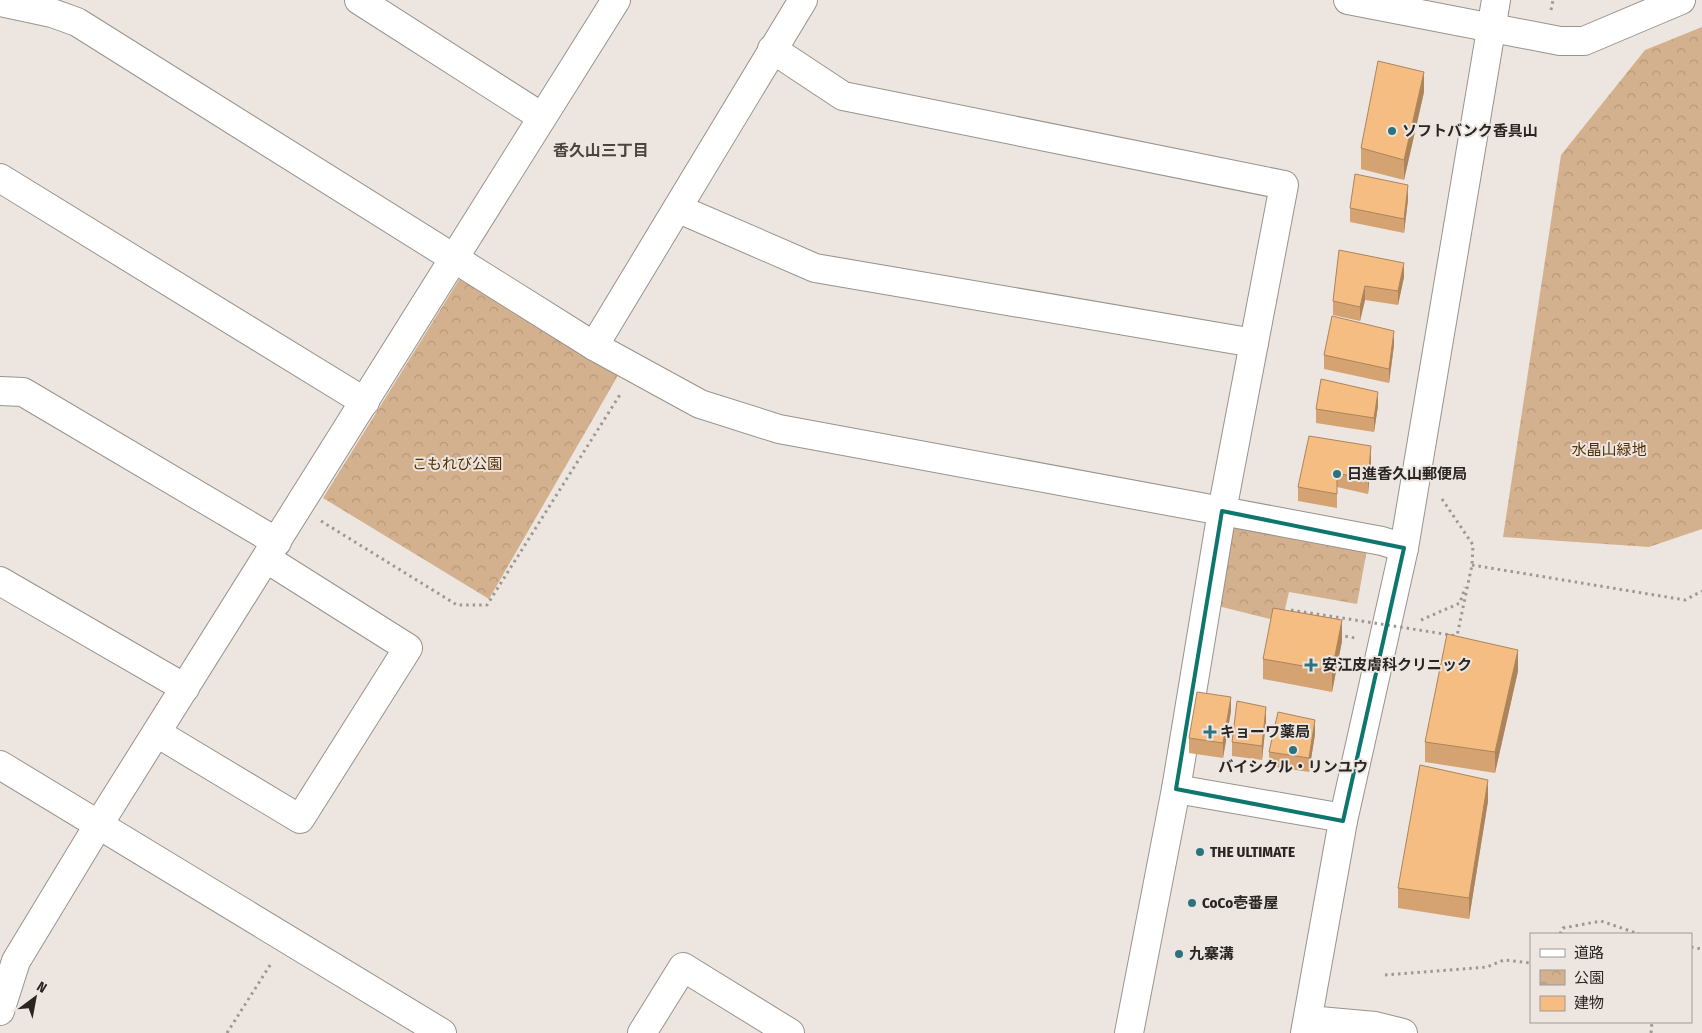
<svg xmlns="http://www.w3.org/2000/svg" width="1702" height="1033" viewBox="0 0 1702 1033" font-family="'Fira Sans Condensed','Noto Sans JP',sans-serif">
	<defs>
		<pattern id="park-crowns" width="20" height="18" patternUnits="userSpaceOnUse" patternTransform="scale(1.25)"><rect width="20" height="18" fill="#d4b18e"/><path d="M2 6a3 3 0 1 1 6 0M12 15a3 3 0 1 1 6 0" fill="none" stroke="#b6987a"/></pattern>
	</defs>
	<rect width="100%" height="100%" fill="#ede6e0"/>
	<g fill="url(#park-crowns)">
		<polygon points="1702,27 1702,529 1649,547 1503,537 1561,155 1645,50"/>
		<polygon points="462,275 620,372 489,599 323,498"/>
		<polygon points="1229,519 1368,544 1357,604 1289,592 1282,622 1214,605"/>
	</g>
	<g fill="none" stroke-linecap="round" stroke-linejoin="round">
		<g stroke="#99938d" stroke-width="30">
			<g id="minor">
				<polyline points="359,0 542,117"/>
				<polyline points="1348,0 1560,41 1584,41 1681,0"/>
				<polyline points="0,2 52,13 77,22 594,346 700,404 779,429 1222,511 1176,789 1129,1033"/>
				<polyline points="772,49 843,96 1284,185 1222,511 1382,541 1404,548"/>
				<polyline points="0,178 365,402"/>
				<polyline points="679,209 815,268 1254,343"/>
				<polyline points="594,346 803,0"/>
				<polyline points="0,391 23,392 277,542"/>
				<polyline points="0,581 185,688"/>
				<polyline points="157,733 300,819 408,648 267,559"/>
				<polyline points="0,765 442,1033"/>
				<polyline points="1176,789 1332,816 1343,821"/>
				<polyline points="0,1011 16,961 99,824 616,0"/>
				<polyline points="1308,1020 1375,1026 1403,1033"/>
				<polyline points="642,1033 683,967 790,1033"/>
				<polyline points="1305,1033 1343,821 1404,548 1496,0"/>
			</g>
		</g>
		<g stroke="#9d9893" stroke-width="3" stroke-dasharray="2.5 4" stroke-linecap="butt">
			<polyline points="1551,10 1553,0"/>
			<polyline points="1442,499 1473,545 1472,565 1457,636"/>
			<polyline points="321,521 457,605 487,605 621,393"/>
			<polyline points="1472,565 1685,600 1702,591"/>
			<polyline points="1421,620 1460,603 1465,587"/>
			<polyline points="1339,635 1355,638"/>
			<polyline points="1560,934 1563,928 1601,921 1639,934"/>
			<polyline points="1691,947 1702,949"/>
			<polyline points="1385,975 1487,967 1504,960 1531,963"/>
			<polyline points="227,1033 272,962"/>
			<polyline points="1651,1033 1652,1022"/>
		</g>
		<use href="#minor" stroke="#fff" stroke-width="28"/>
		<polyline stroke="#9d9893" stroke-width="3" stroke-dasharray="2.5 4" stroke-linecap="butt" points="1291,610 1457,636"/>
	</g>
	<g fill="#d4a371">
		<polygon points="1424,92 1404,180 1361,169 1361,148"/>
		<polygon points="1408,200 1404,233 1350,222 1350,208"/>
		<polygon points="1339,250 1404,277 1398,305 1365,300 1360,321 1333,315 1333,301"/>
		<polygon points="1394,345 1389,383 1324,369 1324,355"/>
		<polygon points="1378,406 1374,432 1316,423 1316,409"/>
		<polygon points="1371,461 1368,494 1337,487 1337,508 1298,501 1298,487"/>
		<polygon points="1342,641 1332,692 1263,679 1263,659"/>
		<polygon points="1518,671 1495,773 1425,762 1425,742"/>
		<polygon points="1231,711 1223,758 1189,753 1189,738"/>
		<polygon points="1266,721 1262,760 1232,756 1232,742"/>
		<polygon points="1315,734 1309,772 1269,766 1269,752"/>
		<polygon points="1488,801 1469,919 1398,908 1398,888"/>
	</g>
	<g fill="#ac845c">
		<polygon points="1424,72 1424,92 1404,180 1404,160"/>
		<polygon points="1408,185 1408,200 1404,233 1404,219"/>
		<polygon points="1404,263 1404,277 1398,305 1398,291"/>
		<polygon points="1365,286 1365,300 1360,321 1360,307"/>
		<polygon points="1394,331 1394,345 1389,383 1389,369"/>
		<polygon points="1378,392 1378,406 1374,432 1374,418"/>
		<polygon points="1371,446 1371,461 1368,494 1368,480"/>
		<polygon points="1342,620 1342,641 1332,692 1332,671"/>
		<polygon points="1518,650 1518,671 1495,773 1495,752"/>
		<polygon points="1231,697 1231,711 1223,758 1223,743"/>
		<polygon points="1266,707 1266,721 1262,760 1262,746"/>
		<polygon points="1315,720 1315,734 1309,772 1309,758"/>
		<polygon points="1488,780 1488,801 1469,919 1469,898"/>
	</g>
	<g fill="#f6bd83" stroke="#ac845c">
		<polygon points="1378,61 1424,72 1404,160 1361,148"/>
		<polygon points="1355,174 1408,185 1404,219 1350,208"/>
		<polygon points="1339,250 1404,263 1398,291 1365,286 1360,307 1333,301"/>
		<polygon points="1332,316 1394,331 1389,369 1324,355"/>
		<polygon points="1321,379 1378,392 1374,418 1316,409"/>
		<polygon points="1309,436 1371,446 1368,480 1337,473 1337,494 1298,487"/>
		<polygon points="1273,608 1342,620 1332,671 1263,659"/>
		<polygon points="1447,634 1518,650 1495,752 1425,742"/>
		<polygon points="1197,692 1231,697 1223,743 1189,738"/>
		<polygon points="1237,701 1266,707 1262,746 1232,742"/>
		<polygon points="1278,712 1315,720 1309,758 1269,752"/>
		<polygon points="1420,765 1488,780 1469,898 1398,888"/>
	</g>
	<path fill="none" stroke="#0f766e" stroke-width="4" stroke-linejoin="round" d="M 1222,511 L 1404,548 L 1343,821 L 1176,789 Z"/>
	<g fill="#2c737f" stroke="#ede6e0" stroke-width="2">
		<circle cx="1392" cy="131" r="5"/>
		<circle cx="1337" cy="474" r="5"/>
		<path d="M1308.5 657.5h5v5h5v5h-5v5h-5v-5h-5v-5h5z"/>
		<path d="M1207.5 724.5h5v5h5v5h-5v5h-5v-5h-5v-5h5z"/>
		<circle cx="1293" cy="750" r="5"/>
		<circle cx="1200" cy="852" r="5"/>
		<circle cx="1192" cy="903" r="5"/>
		<circle cx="1179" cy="954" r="5"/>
	</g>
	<g text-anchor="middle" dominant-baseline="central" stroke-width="4" stroke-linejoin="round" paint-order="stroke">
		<g font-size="15" font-weight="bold" fill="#282523" stroke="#ede6e0" text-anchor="start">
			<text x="1402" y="131">ソフトバンク香具山</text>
			<text x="1347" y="474">日進香久山郵便局</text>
			<text x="1322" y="665">安江皮膚科クリニック</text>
			<text x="1220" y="732">キョーワ薬局</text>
			<text x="1293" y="767" text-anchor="middle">バイシクル・リンユウ</text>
			<text x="1210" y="852">THE ULTIMATE</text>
			<text x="1202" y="903">CoCo壱番屋</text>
			<text x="1189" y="954">九寨溝</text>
		</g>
		<g font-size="15" fill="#522e00" stroke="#ede6e0">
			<text x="1609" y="450">水晶山緑地</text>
			<text x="457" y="464">こもれび公園</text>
		</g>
		<g font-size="16" font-weight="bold" fill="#4b4540" stroke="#ede6e0">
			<text x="601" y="150">香久山三丁目</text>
		</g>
	</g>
	<rect x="1530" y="933" width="162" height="90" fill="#ede6e0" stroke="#9e9994"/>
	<rect x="1540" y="949" width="25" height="8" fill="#ffffff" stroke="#9e9994"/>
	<text x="1574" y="958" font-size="15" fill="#282523">道路</text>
	<rect x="1540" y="970" width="25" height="15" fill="url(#park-crowns)" stroke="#9e9994"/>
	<text x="1574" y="983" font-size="15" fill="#282523">公園</text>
	<rect x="1540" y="996" width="25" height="15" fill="#f6bd83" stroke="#9e9994"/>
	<text x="1574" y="1008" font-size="15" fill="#282523">建物</text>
	<g transform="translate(35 998) rotate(32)" stroke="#ede6e0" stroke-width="4" paint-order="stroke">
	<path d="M0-4L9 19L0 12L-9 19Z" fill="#282523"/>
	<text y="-8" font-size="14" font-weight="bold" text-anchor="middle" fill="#282523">N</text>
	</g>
</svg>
